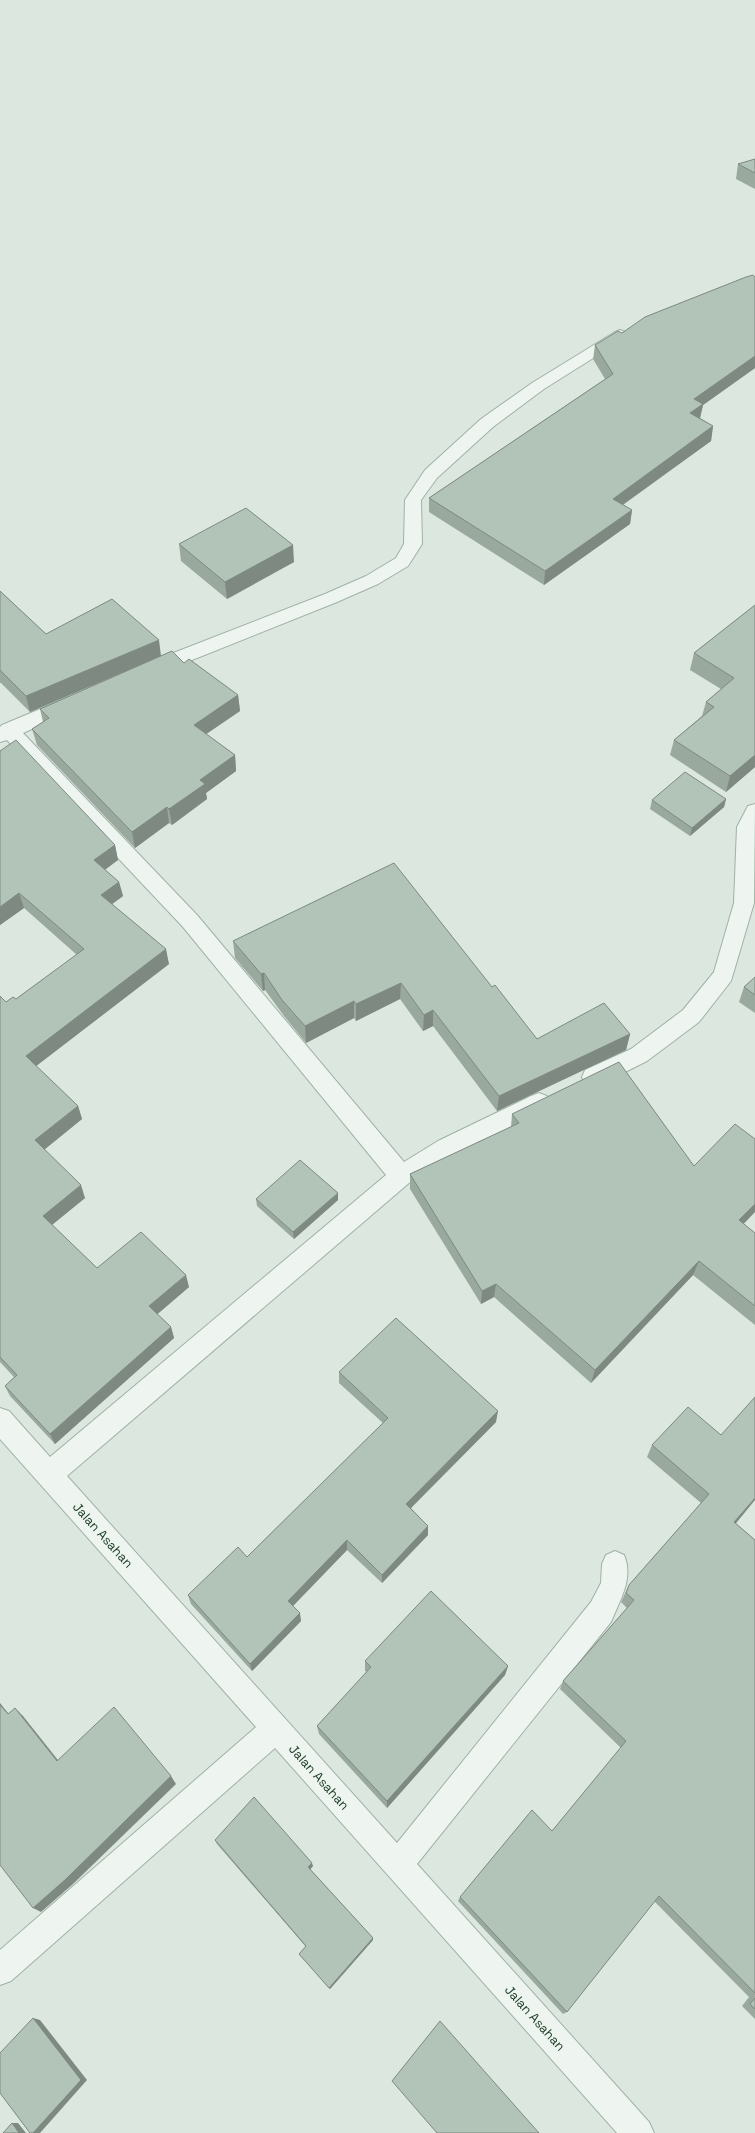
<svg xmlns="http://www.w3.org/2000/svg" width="755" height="2133" viewBox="0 0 755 2133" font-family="'Space Grotesk',sans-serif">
	<rect width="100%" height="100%" fill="#dbe7df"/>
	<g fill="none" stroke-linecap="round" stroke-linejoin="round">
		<g stroke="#a0b1a6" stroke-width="2">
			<g id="minor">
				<polygon points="620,330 625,332 628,335 625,338 544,389 493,427 437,478 421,500 422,544 408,566 378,584 337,602 157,674 151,675 145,674 142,669 145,664 325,594 366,576 396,558 404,544 405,500 425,470 481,419 532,383 615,332"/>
				<path d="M 69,697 L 76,699 L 78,704 L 76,709 L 23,733 L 197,915 L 404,1162 L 438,1141 L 531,1096 L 539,1093 L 547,1096 L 550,1103 L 547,1110 L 454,1155 L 409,1183 L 67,1476 L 397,1843 L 591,1602 L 601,1583 L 602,1564 L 606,1555 L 615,1551 L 624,1555 C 634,1578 620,1600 611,1622 L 417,1864 L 649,2122 L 654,2133 L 617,2133 L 275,1748 L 11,1981 L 0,1985 L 0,1950 L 256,1727 L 0,1439 L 0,1408 L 9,1411 L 50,1457 L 386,1175 L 183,927 L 7,740 L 0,742 L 0,727 L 2,725 Z"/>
				<polygon points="755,804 754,903 731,981 699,1022 647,1061 601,1084 593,1086 585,1084 582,1077 585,1070 631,1049 683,1010 714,972 734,903 737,827 748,806"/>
			</g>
		</g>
		<use href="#minor" fill="#eef5f1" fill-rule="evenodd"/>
	</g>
	<g fill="#99a99e">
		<polygon points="755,159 755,189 736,179 738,164"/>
		<polygon points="755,277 755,368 703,405 700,418 713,426 711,441 623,505 632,510 630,524 544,585 429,512 429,498 605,379 593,359 595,345 622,333"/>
		<polygon points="179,544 294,562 227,599 181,561"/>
		<polygon points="0,591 46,634 161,656 184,663 238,695 240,711 206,734 235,755 236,771 206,793 207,799 172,825 169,823 135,848 37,745 32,729 43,722 40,709 137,666 30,712 1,683 0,683"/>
		<polygon points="755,605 755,767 726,792 670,755 674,740 702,716 706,702 721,689 690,670 694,653"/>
		<polygon points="0,751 115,845 118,860 105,870 119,882 123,896 112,904 169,964 36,1066 78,1106 82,1119 44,1150 85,1198 52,1225 97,1268 189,1287 157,1314 171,1327 174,1338 55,1444 10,1396 5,1386 14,1377 0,1362 0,996 6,1002 16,999 77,955 24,908 0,925"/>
		<polygon points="726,799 724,807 690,836 650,809 652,800"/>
		<polygon points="233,941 492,987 537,1039 630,1034 626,1050 497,1111 433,1026 423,1031 400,999 356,1021 354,1018 306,1043 284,1016 265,990 263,991 235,958"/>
		<polygon points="755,977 755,1013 739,1002 744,987"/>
		<polygon points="512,1114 694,1166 743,1224 755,1233 755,1325 693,1275 591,1383 494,1297 481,1304 410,1189 410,1174 511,1127"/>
		<polygon points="256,1199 338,1200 294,1239 257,1206"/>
		<polygon points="339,1372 496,1422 411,1508 428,1526 428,1535 382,1583 347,1550 293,1606 301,1621 252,1671 191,1604 188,1595 247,1557 383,1423 339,1383"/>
		<polygon points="721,1435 735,1523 755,1540 755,2019 742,2006 749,1997 654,1901 567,2012 563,2014 458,1901 460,1897 552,1831 621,1748 560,1689 563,1681 627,1608 621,1602 629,1585 701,1503 647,1457 652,1445"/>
		<polygon points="365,1661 508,1666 505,1675 387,1808 319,1734 317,1726 367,1672 365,1671"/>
		<polygon points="215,1840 313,1866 310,1869 373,1938 373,1940 330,1989 299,1954 306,1947 217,1844"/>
	</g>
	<g fill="#7d8981">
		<polygon points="755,356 755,368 703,405 700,418 688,427 694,399"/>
		<polygon points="713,426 711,441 611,513 613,499"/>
		<polygon points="632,510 630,524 544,585 545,571"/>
		<polygon points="293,545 294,562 227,599 225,582"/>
		<polygon points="159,640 161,656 30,712 26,696"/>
		<polygon points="238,695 240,711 196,741 194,725"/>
		<polygon points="755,748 755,767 726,792 730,776"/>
		<polygon points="235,755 236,771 206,793 207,799 172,825 169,809 200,780"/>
		<polygon points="726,799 724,807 690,836 692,828"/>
		<polygon points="167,807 169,823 135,848 132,832"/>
		<polygon points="115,845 118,860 97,875 94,860"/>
		<polygon points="119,882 123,896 104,910 101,895"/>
		<polygon points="19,893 24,908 0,925 0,907"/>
		<polygon points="166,949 169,964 31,1070 26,1056"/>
		<polygon points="264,973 265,990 263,991 261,974"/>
		<polygon points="401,983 400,999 356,1021 356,1004"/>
		<polygon points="354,1001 354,1018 306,1043 305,1026"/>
		<polygon points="433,1010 433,1026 423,1031 424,1015"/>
		<polygon points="630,1034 626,1050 497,1111 499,1096"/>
		<polygon points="78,1106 82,1119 40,1153 35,1140"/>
		<polygon points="81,1185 85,1198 48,1228 43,1216"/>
		<polygon points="338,1193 338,1200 294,1239 293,1232"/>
		<polygon points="755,1204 755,1212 733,1235 739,1220"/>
		<polygon points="699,1261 693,1275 591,1383 595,1370"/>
		<polygon points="186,1275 189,1287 153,1318 149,1306"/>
		<polygon points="496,1284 494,1297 481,1304 482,1291"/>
		<polygon points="171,1327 174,1338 55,1444 50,1434"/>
		<polygon points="498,1411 496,1422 405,1514 406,1504"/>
		<polygon points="755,1498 755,1500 728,1533 734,1522"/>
		<polygon points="428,1526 428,1535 382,1583 382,1575"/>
		<polygon points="347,1540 347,1550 290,1609 288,1601"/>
		<polygon points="300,1613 301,1621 252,1671 250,1664"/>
		<polygon points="508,1666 505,1675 387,1808 387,1801"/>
		<polygon points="0,1703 16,1723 0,1705"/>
		<polygon points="15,1708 23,1716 65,1769 57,1761"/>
		<polygon points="171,1776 176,1784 73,1884 41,1912 33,1908"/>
		<polygon points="312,1863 313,1866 309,1871 308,1867"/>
		<polygon points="373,1938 373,1940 330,1989 329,1988"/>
		<polygon points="33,2018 40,2020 87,2080 40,2133 33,2133"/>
		<polygon points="12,2123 18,2123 26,2133 19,2133"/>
	</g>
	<g fill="#b2c4b8" stroke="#7d8981">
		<polygon points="755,159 755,173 738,164"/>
		<polygon points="753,275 755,277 755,356 694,399 703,404 690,413 713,426 613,499 632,510 545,571 429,498 613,374 595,345 618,331 622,333 645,317 746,277"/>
		<polygon points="246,508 293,545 225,582 179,544"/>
		<polygon points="0,591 46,634 112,599 159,640 26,696 0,670"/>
		<polygon points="755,605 755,755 730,776 674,740 714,707 706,702 734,678 694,653"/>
		<polygon points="172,651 184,663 189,659 238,695 194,725 235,755 200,780 205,784 169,809 167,807 132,832 32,729 49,718 40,709"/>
		<polygon points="16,740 115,845 94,860 119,882 101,895 166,949 26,1056 78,1106 35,1140 81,1185 43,1216 97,1268 141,1232 186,1275 149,1306 171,1327 50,1434 5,1386 17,1375 0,1357 0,996 6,1002 13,997 16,999 84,949 19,893 0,907 0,751"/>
		<polygon points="685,772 726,799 692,828 652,800"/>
		<polygon points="394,863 492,987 495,985 537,1039 604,1003 630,1034 499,1096 433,1010 424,1015 401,983 356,1004 354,1001 305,1026 282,1000 264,973 261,974 233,941"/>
		<polygon points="755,977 755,995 744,987"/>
		<polygon points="619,1062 694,1166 735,1124 755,1139 755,1204 739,1220 755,1233 755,1306 699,1261 595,1370 496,1284 482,1291 410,1174 519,1123 512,1114"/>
		<polygon points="300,1160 338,1193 293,1232 256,1199"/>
		<polygon points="396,1318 498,1411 406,1504 428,1526 382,1575 347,1540 288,1601 300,1613 250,1664 188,1595 238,1547 247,1557 388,1418 339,1372"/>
		<polygon points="755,1397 755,1498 734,1522 755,1540 755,1993 659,1896 567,2012 460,1897 532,1810 552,1831 626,1741 563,1681 634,1600 626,1593 629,1585 709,1494 652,1445 688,1407 721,1435"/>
		<polygon points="431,1591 508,1666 387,1801 317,1726 371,1667 365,1661"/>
		<polygon points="0,1705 8,1714 15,1708 57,1761 114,1707 171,1776 66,1879 33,1908 0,1865"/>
		<polygon points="254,1797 312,1863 308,1867 373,1938 329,1988 299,1954 306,1946 215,1840"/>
		<polygon points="755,1998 755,2009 750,2004"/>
		<polygon points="33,2018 81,2080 33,2133 30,2133 0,2093 0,2053"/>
		<polygon points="440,2021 539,2133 437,2133 392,2081"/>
		<polygon points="12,2123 19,2133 3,2133"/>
	</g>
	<g text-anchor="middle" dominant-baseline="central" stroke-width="3" stroke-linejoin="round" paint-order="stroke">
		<g font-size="13" fill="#243e2c" stroke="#ebf5ed">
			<text transform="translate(103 1535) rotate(48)">Jalan Asahan</text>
			<text transform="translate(319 1777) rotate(48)">Jalan Asahan</text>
			<text transform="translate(535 2018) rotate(48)">Jalan Asahan</text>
		</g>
	</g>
</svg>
